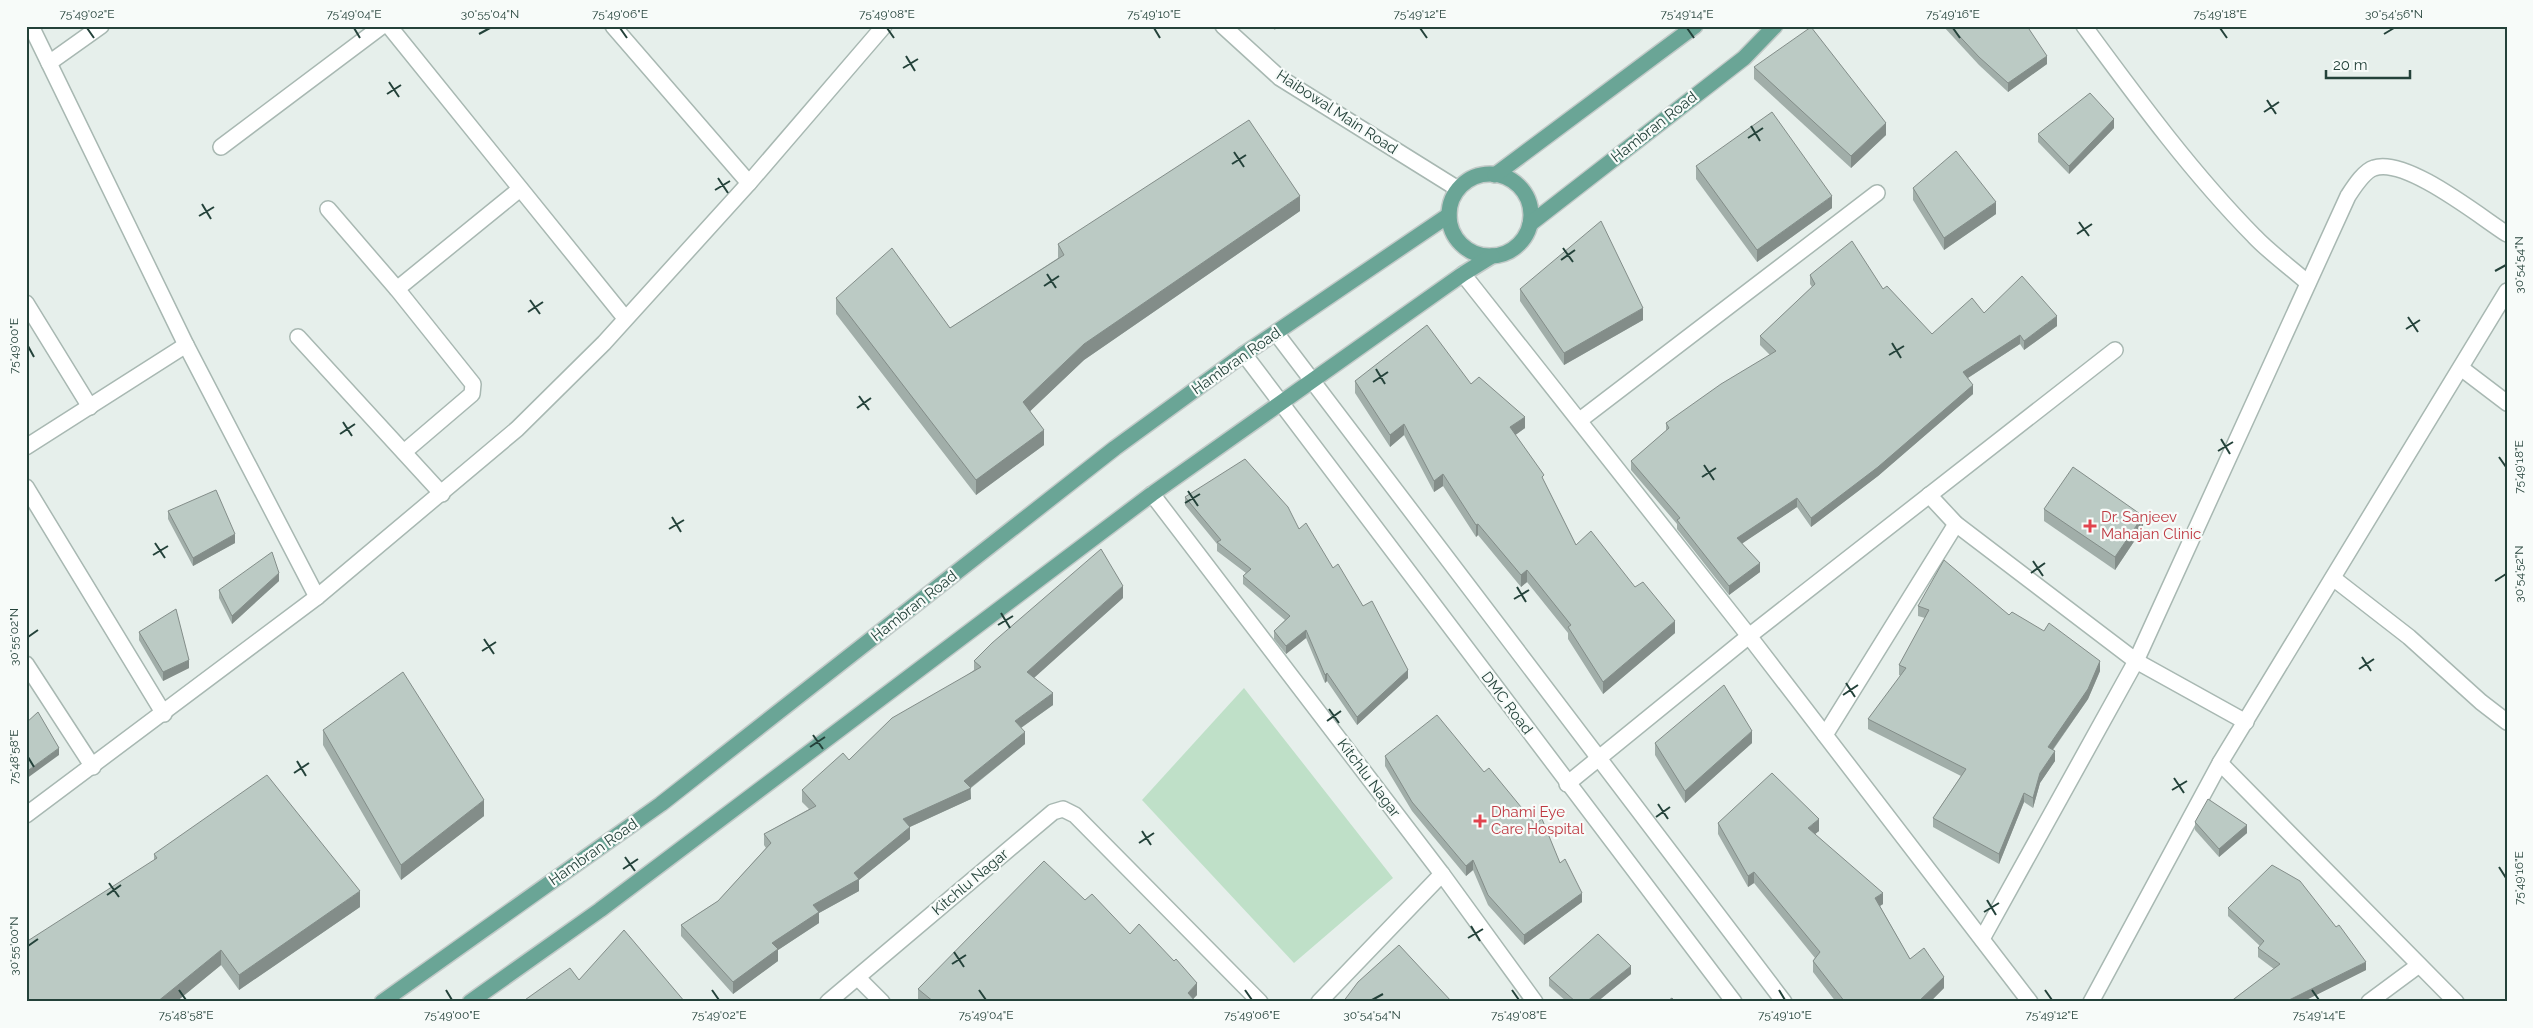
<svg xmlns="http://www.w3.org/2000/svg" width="2533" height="1028" viewBox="0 0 2533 1028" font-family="Raleway,sans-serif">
	<rect width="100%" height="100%" fill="#e6efeb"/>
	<polygon fill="#bfe0c8" points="1244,688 1393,878 1294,963 1142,800"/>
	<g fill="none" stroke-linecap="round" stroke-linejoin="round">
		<g stroke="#a8b8b2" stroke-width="18">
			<g id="minor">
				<polyline points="31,26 186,345"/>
				<polyline points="389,26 625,318"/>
				<polyline points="613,26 749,183"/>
				<polyline points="1223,26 1280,78 1458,189"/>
				<path d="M 2084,26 C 2137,98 2191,172 2254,236 C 2270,253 2290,267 2308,283"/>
				<polyline points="49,63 101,26"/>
				<polyline points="221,147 382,26"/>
				<polyline points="328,209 397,289 473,384 472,394 404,452"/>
				<polyline points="1463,274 1749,636 2030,1002"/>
				<polyline points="397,289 520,189"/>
				<polyline points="26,303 90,407"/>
				<polyline points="1276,333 1784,1002"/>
				<polyline points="298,337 442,494"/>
				<polyline points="1244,354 1734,1002"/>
				<polyline points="2461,368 2507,403"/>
				<polyline points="1580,420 1877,193"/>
				<polyline points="26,447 186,345 317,597"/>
				<polyline points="26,487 164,714"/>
				<polyline points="1152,494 1442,874 1535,1002"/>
				<polyline points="1929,495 1956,524 2136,661 2246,722"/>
				<polyline points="2333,578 2409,637 2481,702 2507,722"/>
				<polyline points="26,664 93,767"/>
				<polyline points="1825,735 1956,524"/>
				<polyline points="2220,763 2456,1002"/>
				<polyline points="1567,784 1749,636 2115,350"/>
				<polyline points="26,815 317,597 517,429 604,343 749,183 884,26"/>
				<path d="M 1982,939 L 2136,661 L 2348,196 C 2354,187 2364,171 2374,168 C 2406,157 2479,216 2507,234"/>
				<polyline points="858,978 882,1002"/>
				<polyline points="828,1002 1053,812 1063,809 1075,815 1260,1002"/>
				<polyline points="1319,1002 1442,874"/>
				<polyline points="2091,1002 2220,763 2507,291"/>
				<polyline points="2369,1002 2419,965"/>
			</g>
		</g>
		<g stroke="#c2cac8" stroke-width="18">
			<g id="major">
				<circle cx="1490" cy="215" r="41"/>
				<polyline points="1495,175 1695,26"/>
				<polyline points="1530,224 1744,58 1775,26"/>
				<polyline points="382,1002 661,804 1115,448 1244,354 1449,215"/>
				<polyline points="470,1002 600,910 1152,494 1463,274 1492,256"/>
			</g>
		</g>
		<use href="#minor" stroke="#fff" stroke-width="15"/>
		<use href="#major" stroke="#6aa596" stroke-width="15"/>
	</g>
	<g fill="#a1aea9">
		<polygon points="1270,26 1277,26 1275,30"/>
		<polygon points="1943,26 2027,26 2047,64 2008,92 1979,65"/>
		<polygon points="1754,67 1886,135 1851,168 1754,79"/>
		<polygon points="2114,128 2069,174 2038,142 2038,134"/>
		<polygon points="1696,166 1832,208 1757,262 1696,179"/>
		<polygon points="1913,188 1996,214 1944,250 1913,200"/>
		<polygon points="1300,211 1084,360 1030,411 1044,445 976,495 836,314 836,298 950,328 1058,258 1058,244"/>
		<polygon points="1810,275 1883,289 1932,334 1984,313 2057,326 2024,350 2020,344 1968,378 1973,394 1878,476 1811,527 1797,507 1742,543 1760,572 1729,595 1677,529 1677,524 1631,470 1631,461 1666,431 1666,423 1770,355 1760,345 1760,336 1812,287 1810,284"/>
		<polygon points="1520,289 1643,320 1564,365 1520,301"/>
		<polygon points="1355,381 1471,384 1525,428 1515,435 1544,481 1576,545 1635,587 1675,633 1603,694 1568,639 1568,633 1527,582 1521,587 1478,535 1476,537 1443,486 1434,492 1404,435 1390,447 1355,393"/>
		<polygon points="1185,497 1299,529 1333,568 1363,606 1408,678 1357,725 1327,681 1325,683 1306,638 1286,654 1274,639 1274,631 1285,620 1243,584 1243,576 1246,573 1217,551 1217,544 1185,505"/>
		<polygon points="2044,509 2143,528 2115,570 2044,521"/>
		<polygon points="168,511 235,543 193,566 168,519"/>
		<polygon points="279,581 232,624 219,598 219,590"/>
		<polygon points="1123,598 1034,678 1053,705 1021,728 1025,744 971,788 971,799 910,827 910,839 859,880 859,891 819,913 819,923 778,950 778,961 733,994 681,936 681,925 718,901 766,848 764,845 764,834 809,809 802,802 802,790 849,760 974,670 974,661"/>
		<polygon points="1918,606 2009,615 2100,671 2088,699 2053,750 2055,761 2040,783 2033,808 2024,802 1999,864 1933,827 1933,818 1961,776 1868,729 1868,719 1901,676 1899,675 1899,665 1925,618 1918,616"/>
		<polygon points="139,632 189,668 163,681 139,640"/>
		<polygon points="323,730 484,816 401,880 323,745"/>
		<polygon points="1655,743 1752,743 1685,803 1655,755"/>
		<polygon points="1385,756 1560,863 1582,902 1524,945 1488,905 1473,870 1466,876 1412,811 1385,766"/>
		<polygon points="2195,822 2247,833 2219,857 2195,830"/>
		<polygon points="1718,823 1819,831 1814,834 1883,904 1880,906 1910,959 1944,988 1930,1002 1836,1002 1813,972 1813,961 1815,958 1754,883 1748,887 1718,834"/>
		<polygon points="154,854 360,907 239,990 221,965 176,1002 26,1002 154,860"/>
		<polygon points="1085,900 1197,995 1193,999 1196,1002 920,1002 918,1000 918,989"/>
		<polygon points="2228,908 2366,970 2302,1002 2230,1002 2274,969 2258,957 2258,948 2260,946 2228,916"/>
		<polygon points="1631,974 1597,1002 1567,1002 1549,986 1549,978"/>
	</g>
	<g fill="#838d89">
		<polygon points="2047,56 2047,64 2008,92 2008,83"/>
		<polygon points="2114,119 2114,128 2069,174 2069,166"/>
		<polygon points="1886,123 1886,135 1851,168 1851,156"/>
		<polygon points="1300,196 1300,211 1084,360 1023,418 1023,402 1084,344"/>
		<polygon points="1832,196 1832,208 1757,262 1757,250"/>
		<polygon points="1996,202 1996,214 1944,250 1944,238"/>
		<polygon points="1643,308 1643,320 1564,365 1564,353"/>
		<polygon points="2057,316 2057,326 2024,350 2024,341"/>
		<polygon points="2020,335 2020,344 1963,381 1963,372"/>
		<polygon points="1973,385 1973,394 1878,476 1811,527 1811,518"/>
		<polygon points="1525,417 1525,428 1510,439 1510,427"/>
		<polygon points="1404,424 1404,435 1390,447 1390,435"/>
		<polygon points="1044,430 1044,445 976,495 976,480"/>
		<polygon points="1443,474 1443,486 1434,492 1434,481"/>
		<polygon points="1797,498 1797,507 1737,547 1737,538"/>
		<polygon points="2143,516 2143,528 2115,570 2115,557"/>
		<polygon points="1478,524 1478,535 1476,537 1476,525"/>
		<polygon points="235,534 235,543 193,566 193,558"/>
		<polygon points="1760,563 1760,572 1729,595 1729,586"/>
		<polygon points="1527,570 1527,582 1521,587 1521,575"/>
		<polygon points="279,573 279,581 232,624 232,616"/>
		<polygon points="1123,586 1123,598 1027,684 1027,672"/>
		<polygon points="1675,621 1675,633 1603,694 1603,682"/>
		<polygon points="1306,630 1306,638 1286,654 1286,646"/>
		<polygon points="189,660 189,668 163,681 163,672"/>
		<polygon points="2100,661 2100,671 2088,699 2048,756 2048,747"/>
		<polygon points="1408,670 1408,678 1357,725 1357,717"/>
		<polygon points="1327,673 1327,681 1325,683 1325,675"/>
		<polygon points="1053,693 1053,705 1015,732 1015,721"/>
		<polygon points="1752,731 1752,743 1685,803 1685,791"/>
		<polygon points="1025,732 1025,744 970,788 971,799 903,830 903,819 964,781"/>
		<polygon points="59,748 59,755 26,779 26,772"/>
		<polygon points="2055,751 2055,761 2040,783 2033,808 2033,798 2040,773"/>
		<polygon points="2024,793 2024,802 1999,864 1999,854"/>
		<polygon points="484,800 484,816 401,880 401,865"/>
		<polygon points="1819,819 1819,831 1808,840 1808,828"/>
		<polygon points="2247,825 2247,833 2219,857 2219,849"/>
		<polygon points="910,827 910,839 859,880 859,891 819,913 819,923 778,950 778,961 733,994 733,982 772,943 813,905"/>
		<polygon points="1473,860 1473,870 1466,876 1466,866"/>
		<polygon points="1754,872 1754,883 1748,887 1748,876"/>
		<polygon points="360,891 360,907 239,990 239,975"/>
		<polygon points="1582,893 1582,902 1524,945 1524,935"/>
		<polygon points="1883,893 1883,904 1875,909 1875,898"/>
		<polygon points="221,950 221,965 176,1002 157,1002"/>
		<polygon points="2366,962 2366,970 2302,1002 2285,1002"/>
		<polygon points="1631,966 1631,974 1597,1002 1586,1002"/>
		<polygon points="1944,977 1944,988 1930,1002 1918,1002"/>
		<polygon points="1197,983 1197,995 1190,1002 1188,993"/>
	</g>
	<g fill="#bbcac4" stroke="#838d89">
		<polygon points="1950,26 2027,26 2047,56 2008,83 1979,57"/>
		<polygon points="1811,27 1886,123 1851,156 1754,67"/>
		<polygon points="2090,93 2114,119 2069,166 2038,134"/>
		<polygon points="1772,112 1832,196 1757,250 1696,166"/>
		<polygon points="1249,120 1300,196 1084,344 1023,402 1044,430 976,480 836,298 892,248 950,328 1064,255 1058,244"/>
		<polygon points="1956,151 1996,202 1944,238 1913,188"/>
		<polygon points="1601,221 1643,308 1564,353 1520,289"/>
		<polygon points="1852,241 1883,289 1887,286 1932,334 1972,298 1984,313 2022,276 2057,316 2024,341 2020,335 1963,372 1973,385 1878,467 1811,518 1797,498 1737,538 1760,563 1729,586 1677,520 1680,518 1631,461 1669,428 1666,423 1721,384 1776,351 1760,336 1815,284 1810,275"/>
		<polygon points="1427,325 1471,384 1479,377 1525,417 1510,427 1544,475 1542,477 1576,545 1591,531 1635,587 1643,582 1675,621 1603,682 1568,627 1571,625 1527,570 1521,575 1478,524 1476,525 1443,474 1434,481 1404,424 1390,435 1355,381"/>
		<polygon points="1245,459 1288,507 1299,529 1306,523 1333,568 1338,564 1363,606 1372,601 1408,670 1357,717 1327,673 1325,675 1306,630 1286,646 1274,631 1290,616 1243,576 1251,569 1217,542 1221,540 1185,497"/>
		<polygon points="2073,467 2143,516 2115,557 2044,509"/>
		<polygon points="216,490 235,534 193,558 168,511"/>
		<polygon points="1101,549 1123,586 1027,672 1053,693 1015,721 1025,732 964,781 971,788 903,819 910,827 854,873 859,879 813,905 819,912 772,943 778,949 733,982 681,925 718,901 771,843 764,834 816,806 802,790 843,753 849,760 892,718 981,667 974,661 992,643"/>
		<polygon points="272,552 279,573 232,616 219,590"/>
		<polygon points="1944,560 2009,615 2012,612 2044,631 2049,623 2100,661 2088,689 2048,747 2055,751 2040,773 2033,798 2024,793 1999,854 1933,818 1966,769 1868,719 1906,668 1899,665 1929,610 1918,606"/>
		<polygon points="176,609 189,660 163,672 139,632"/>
		<polygon points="403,672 484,800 401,865 323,730"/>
		<polygon points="1724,685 1752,731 1685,791 1655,743"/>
		<polygon points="38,712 59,748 26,772 26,723"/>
		<polygon points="1437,715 1484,772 1489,768 1535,824 1542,819 1560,863 1565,859 1582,893 1524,935 1488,895 1473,860 1466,866 1412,802 1385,756"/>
		<polygon points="1772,773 1819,819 1808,828 1883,893 1875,898 1910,959 1924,948 1944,977 1918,1002 1845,1002 1813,961 1820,952 1754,872 1748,876 1718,823"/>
		<polygon points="267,775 360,891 239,975 221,950 157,1002 26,1002 26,942 157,858 154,854"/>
		<polygon points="2208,799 2247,825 2219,849 2195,822"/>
		<polygon points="1044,861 1085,900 1092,894 1130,934 1139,924 1174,961 1176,959 1197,983 1188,993 1196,1002 934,1002 918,989"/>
		<polygon points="2272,865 2300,881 2336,927 2339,925 2366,962 2285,1002 2230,1002 2280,964 2258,948 2264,941 2228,908"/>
		<polygon points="624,930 685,1002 522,1002 570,968 579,980"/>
		<polygon points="1598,934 1631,966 1586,1002 1576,1002 1549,978"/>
		<polygon points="1399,945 1452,1002 1343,1002 1358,982"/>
		<polygon points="1672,998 1675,1002 1666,1002"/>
	</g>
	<path fill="none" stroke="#24423a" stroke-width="2" d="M 87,28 L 94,38M 354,28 L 360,38M 620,28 L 627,38M 887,28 L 894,38M 1154,28 L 1160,38M 1420,28 L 1427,38M 1687,28 L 1694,38M 1953,28 L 1960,38M 2220,28 L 2227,38M 479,34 L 490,28M 2384,34 L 2394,28M 906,56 L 915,71M 903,68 L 918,59M 389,82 L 399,97M 387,94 L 401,85M 2267,100 L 2276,114M 2264,112 L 2279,102M 1751,126 L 1760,141M 1748,138 L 1763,128M 1234,152 L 1244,167M 1232,164 L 1246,155M 718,178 L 728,193M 715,190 L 730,181M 202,204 L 211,219M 199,216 L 214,207M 2079,222 L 2089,236M 2077,234 L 2092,224M 1563,248 L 1573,262M 1561,260 L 1575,250M 2495,271 L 2506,265M 1047,274 L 1056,288M 1044,286 L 1059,276M 530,300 L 540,314M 528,312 L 543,302M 2408,317 L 2418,332M 2406,329 L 2420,320M 1892,343 L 1901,358M 28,346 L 34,357M 1889,355 L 1904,346M 1376,369 L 1385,384M 1373,382 L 1388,372M 859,396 L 869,410M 857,408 L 871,398M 343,422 L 352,436M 340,434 L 355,424M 2221,439 L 2230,454M 2218,451 L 2233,442M 2499,457 L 2506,467M 1704,465 L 1714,480M 1702,477 L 1716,468M 1188,491 L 1198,506M 1185,503 L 1200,494M 672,517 L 681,532M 669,529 L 684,520M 155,543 L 165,558M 153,555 L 168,546M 2033,561 L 2043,576M 2031,573 L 2045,563M 2495,581 L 2506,574M 1517,587 L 1526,602M 1514,599 L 1529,590M 1001,613 L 1010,628M 998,625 L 1013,616M 28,637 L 38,630M 484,639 L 494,654M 482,651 L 496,642M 2362,657 L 2371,671M 2359,669 L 2374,659M 1846,683 L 1855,697M 1843,695 L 1858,685M 1329,709 L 1339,723M 1327,721 L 1341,711M 813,735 L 823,749M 810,747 L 825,737M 28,757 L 34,767M 297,761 L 306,776M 294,773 L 309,763M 2174,778 L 2184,793M 2172,790 L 2187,781M 1658,804 L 1668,819M 1656,817 L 1670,807M 1142,831 L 1151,845M 1139,843 L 1154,833M 625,857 L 635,871M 2499,867 L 2506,878M 623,869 L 638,859M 109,883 L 119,897M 107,895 L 121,885M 1987,900 L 1996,915M 1984,912 L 1999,903M 1471,926 L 1480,941M 1468,938 L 1483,929M 28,946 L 38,939M 954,952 L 964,967M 952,964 L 966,955M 179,990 L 186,1000M 446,990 L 452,1000M 712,990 L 719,1000M 979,990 L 986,1000M 1245,990 L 1252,1000M 1512,990 L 1519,1000M 1779,990 L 1785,1000M 2045,990 L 2052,1000M 2312,990 L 2319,1000M 1372,1000 L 1383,994"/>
	<g fill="#e0444e" stroke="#f7fbf9" stroke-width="2">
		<path d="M2087.5 518.5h5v5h5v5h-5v5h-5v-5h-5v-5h5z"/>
		<path d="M1477.5 813.5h5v5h5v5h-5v5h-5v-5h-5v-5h5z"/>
	</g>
	<g text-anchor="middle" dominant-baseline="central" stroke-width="4.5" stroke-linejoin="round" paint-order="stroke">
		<g font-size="15" fill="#24423a" stroke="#f7fbf9">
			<text transform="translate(1337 112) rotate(33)">Haibowal Main Road</text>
			<text transform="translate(1654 127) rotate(-38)">Hambran Road</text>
			<text transform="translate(1236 361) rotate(-35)">Hambran Road</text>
			<text transform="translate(914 606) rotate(-38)">Hambran Road</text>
			<text transform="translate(1507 703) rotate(53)">DMC Road</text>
			<text transform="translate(1369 778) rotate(53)">Kitchlu Nagar</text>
			<text transform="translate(593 852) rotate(-35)">Hambran Road</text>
			<text transform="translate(970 882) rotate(-40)">Kitchlu Nagar</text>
		</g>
		<g font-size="15" fill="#be3a42" stroke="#f7fbf9" text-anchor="start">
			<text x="2101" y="517">Dr. Sanjeev<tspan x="2101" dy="17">Mahajan Clinic</tspan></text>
			<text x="1491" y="812">Dhami Eye<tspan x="1491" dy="17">Care Hospital</tspan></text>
		</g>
	</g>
	<rect width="2533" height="1028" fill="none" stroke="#f7fbf9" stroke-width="55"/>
	<path d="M2326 70v8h84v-8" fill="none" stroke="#24423a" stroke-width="2.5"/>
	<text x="2333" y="70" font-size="15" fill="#24423a" stroke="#f7fbf9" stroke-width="4" paint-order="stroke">20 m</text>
	<rect x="28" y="28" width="2478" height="972" fill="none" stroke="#24423a" stroke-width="2"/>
	<g font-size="12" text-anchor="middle" fill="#24423a">
		<text x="87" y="18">75°49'02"E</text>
		<text x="354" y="18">75°49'04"E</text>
		<text x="490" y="18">30°55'04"N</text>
		<text x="620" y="18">75°49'06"E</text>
		<text x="887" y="18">75°49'08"E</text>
		<text x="1154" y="18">75°49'10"E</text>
		<text x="1420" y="18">75°49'12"E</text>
		<text x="1687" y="18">75°49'14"E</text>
		<text x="1953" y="18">75°49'16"E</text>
		<text x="2220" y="18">75°49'18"E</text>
		<text x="2394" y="18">30°54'56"N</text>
		<text transform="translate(2519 265) rotate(-90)" y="4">30°54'54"N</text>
		<text transform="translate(14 346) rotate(-90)" y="4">75°49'00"E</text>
		<text transform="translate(2519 467) rotate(-90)" y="4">75°49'18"E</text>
		<text transform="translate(2519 574) rotate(-90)" y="4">30°54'52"N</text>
		<text transform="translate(14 637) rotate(-90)" y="4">30°55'02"N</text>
		<text transform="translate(14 757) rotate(-90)" y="4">75°48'58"E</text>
		<text transform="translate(2519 878) rotate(-90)" y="4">75°49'16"E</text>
		<text transform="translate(14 946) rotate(-90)" y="4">30°55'00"N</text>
		<text x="186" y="1019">75°48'58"E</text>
		<text x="452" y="1019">75°49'00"E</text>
		<text x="719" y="1019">75°49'02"E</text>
		<text x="986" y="1019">75°49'04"E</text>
		<text x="1252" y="1019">75°49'06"E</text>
		<text x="1372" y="1019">30°54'54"N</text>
		<text x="1519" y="1019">75°49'08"E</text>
		<text x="1785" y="1019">75°49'10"E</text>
		<text x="2052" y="1019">75°49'12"E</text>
		<text x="2319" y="1019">75°49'14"E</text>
	</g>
</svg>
